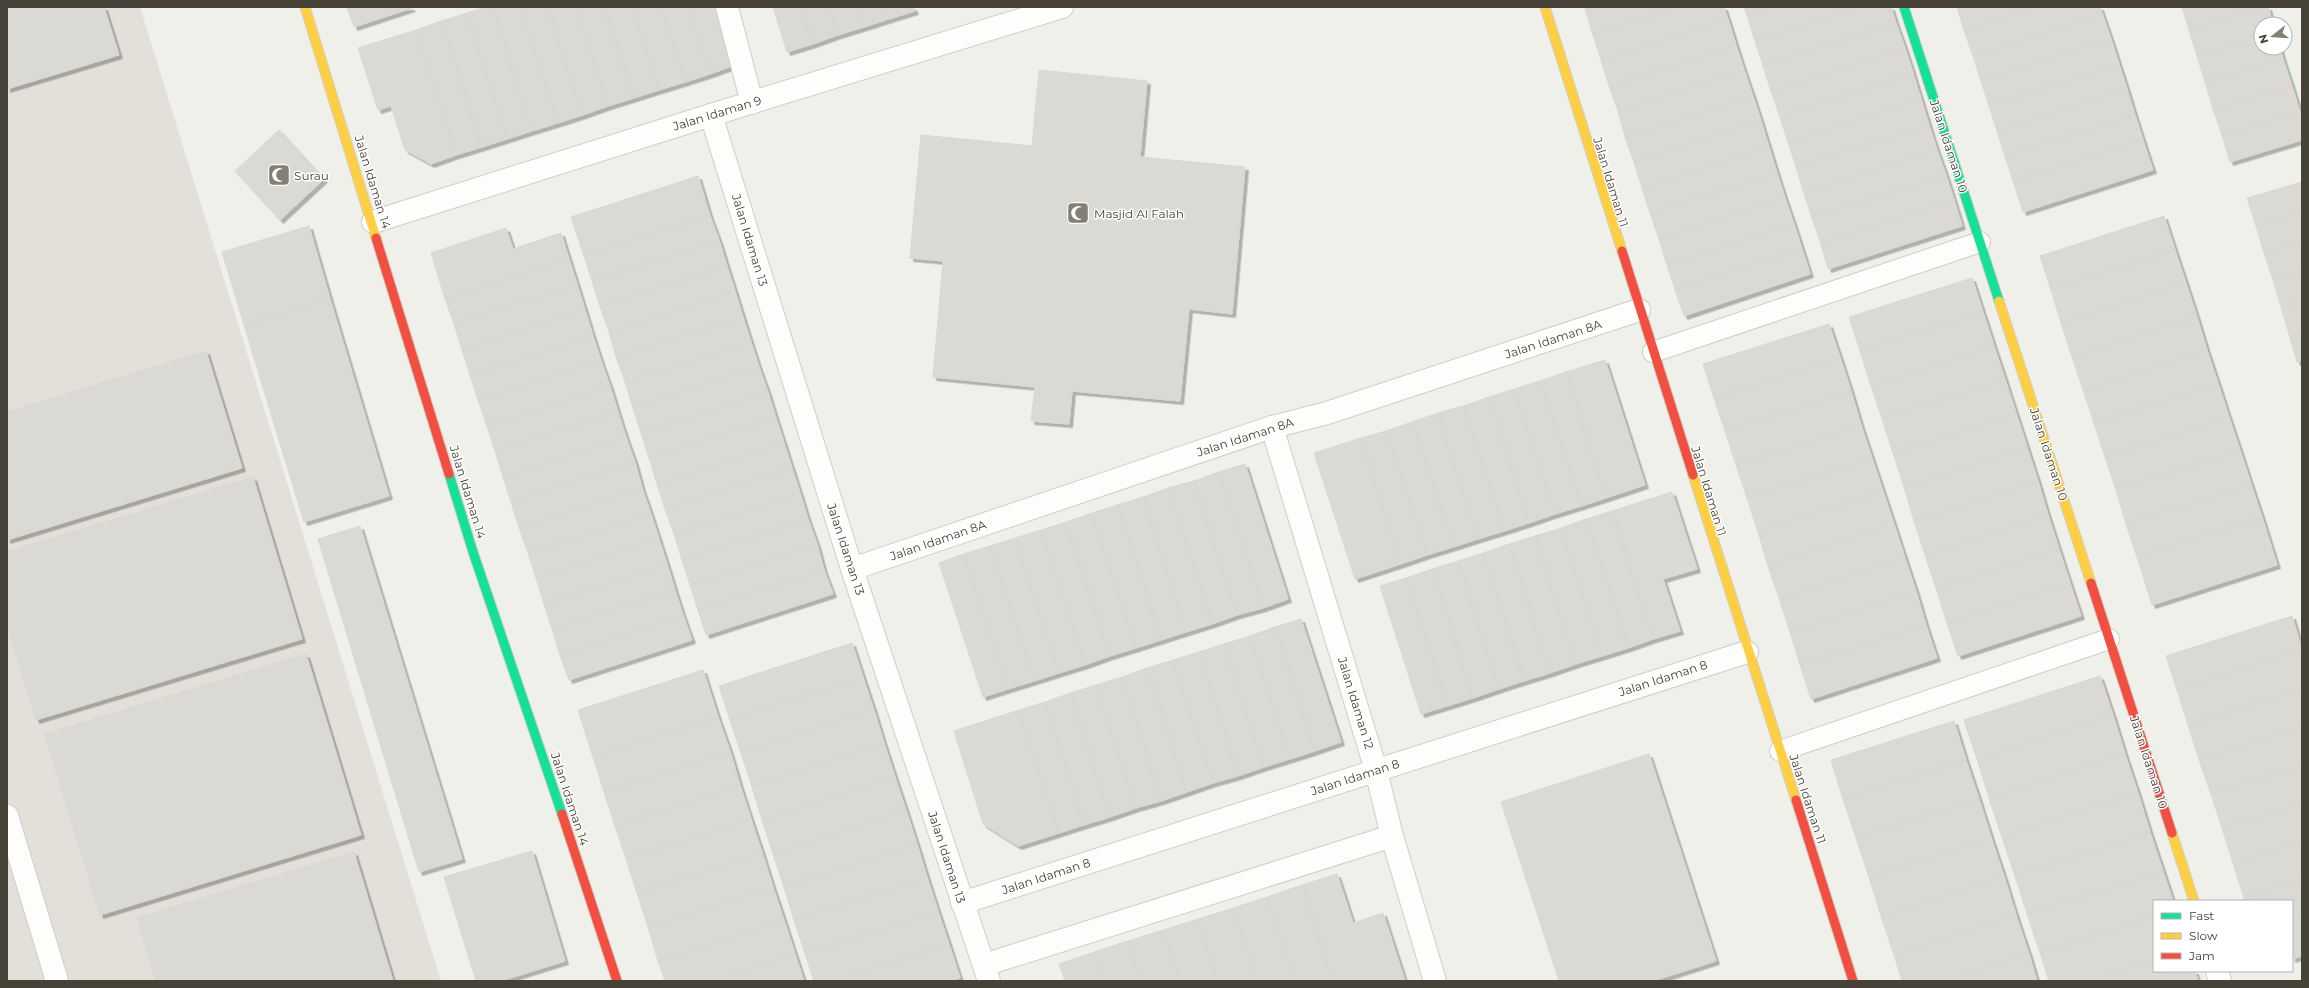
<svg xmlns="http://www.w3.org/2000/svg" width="2309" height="988" viewBox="0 0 2309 988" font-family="Montserrat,sans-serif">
	<defs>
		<filter id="shadow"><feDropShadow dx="3.5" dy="3.5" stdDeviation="0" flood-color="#0004"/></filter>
	</defs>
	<rect width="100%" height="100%" fill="#f0f0eb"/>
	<polygon fill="#e3e0da" points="7,7 140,7 441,981 7,981"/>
	<g fill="#dad9d3" stroke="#d9d7d1" filter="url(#shadow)">
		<polygon points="7,7 104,7 119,55 7,89"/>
		<polygon points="347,7 411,7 412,8 354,27"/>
		<polygon points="486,7 493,7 532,131 507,139 467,13"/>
		<polygon points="493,7 520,7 558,123 532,131"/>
		<polygon points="520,7 548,7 583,115 558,123"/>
		<polygon points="548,7 576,7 608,106 583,115"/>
		<polygon points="576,7 604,7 634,98 608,106"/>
		<polygon points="604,7 633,7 659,90 634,98"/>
		<polygon points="633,7 661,7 685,82 659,90"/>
		<polygon points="661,7 688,7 710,74 685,82"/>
		<polygon points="688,7 716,7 735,65 710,74"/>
		<polygon points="773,7 801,7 813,44 787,52"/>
		<polygon points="801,7 829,7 838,35 813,44"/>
		<polygon points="829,7 857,7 864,27 838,35"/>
		<polygon points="857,7 885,7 889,19 864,27"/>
		<polygon points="885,7 913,7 915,11 889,19"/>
		<polygon points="1591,7 1679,7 1593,35 1585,9"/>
		<polygon points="1679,7 1724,7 1728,19 1601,60 1593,35"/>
		<polygon points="1744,7 1772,7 1747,15"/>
		<polygon points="1772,7 1860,7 1755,41 1747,15"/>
		<polygon points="1860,7 1891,7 1896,23 1763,66 1755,41"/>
		<polygon points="1957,7 2037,7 1964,30"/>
		<polygon points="2037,7 2100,7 2102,13 1973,56 1964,30"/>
		<polygon points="2182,7 2264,7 2189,30"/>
		<polygon points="2264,7 2268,7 2273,24 2261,24 2261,37 2197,56 2189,30"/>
		<polygon points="467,13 507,139 482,147 441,21"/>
		<polygon points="2102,13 2111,39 1981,81 1973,56"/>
		<polygon points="1728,19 1736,45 1609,86 1601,60"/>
		<polygon points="441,21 482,147 456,155 416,30"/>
		<polygon points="1896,23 1905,48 1771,91 1763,66"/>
		<polygon points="416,30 456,155 431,164 405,150 391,106 378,110 358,48"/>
		<polygon points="2261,37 2261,48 2280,48 2283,59 2205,82 2197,56"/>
		<polygon points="2111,39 2119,64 1989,106 1981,81"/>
		<polygon points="1736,45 1744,70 1618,111 1609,86"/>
		<polygon points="1905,48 1913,73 1780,117 1771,91"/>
		<polygon points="2283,59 2292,86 2213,109 2205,82"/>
		<polygon points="2119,64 2127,89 1997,131 1989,106"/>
		<polygon points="1039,70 1147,81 1140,157 1245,167 1232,314 1189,309 1180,401 1072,391 1069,424 1031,421 1035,387 933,377 943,261 910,258 921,135 1032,146"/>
		<polygon points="1744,70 1753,96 1625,137 1618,111"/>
		<polygon points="1913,73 1921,99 1788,142 1780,117"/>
		<polygon points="2292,86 2300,112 2222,135 2213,109"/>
		<polygon points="2127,89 2135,115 2005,156 1997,131"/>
		<polygon points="1753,96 1761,121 1634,162 1625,137"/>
		<polygon points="1921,99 1929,125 1796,167 1788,142"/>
		<polygon points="2300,112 2302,120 2302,140 2230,162 2222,135"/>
		<polygon points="2135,115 2143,140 2013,181 2005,156"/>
		<polygon points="1761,121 1769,147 1642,188 1634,162"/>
		<polygon points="1929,125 1937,150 1804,193 1796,167"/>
		<polygon points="279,130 324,179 280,220 235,171"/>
		<polygon points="2143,140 2153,170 2023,212 2013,181"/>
		<polygon points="1769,147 1777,173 1650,213 1642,188"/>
		<polygon points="1937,150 1946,175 1812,218 1804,193"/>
		<polygon points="1777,173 1785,198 1659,239 1650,213"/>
		<polygon points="1946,175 1954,200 1821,244 1812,218"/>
		<polygon points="698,176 710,216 584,256 571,217"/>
		<polygon points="2302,182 2302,212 2256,226 2247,198"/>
		<polygon points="1785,198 1794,224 1667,265 1659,239"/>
		<polygon points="1954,200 1962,226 1828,269 1821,244"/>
		<polygon points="2302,212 2302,241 2264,253 2256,226"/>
		<polygon points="710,216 719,240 592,281 584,256"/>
		<polygon points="2164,216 2175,250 2051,290 2040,256"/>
		<polygon points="1794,224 1802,249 1675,290 1667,265"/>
		<polygon points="309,226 330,299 244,325 222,252"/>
		<polygon points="506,228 513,249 561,233 569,259 445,299 431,253"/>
		<polygon points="719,240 727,266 600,307 592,281"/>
		<polygon points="2302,241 2302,271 2273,280 2264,253"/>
		<polygon points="1802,249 1810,274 1684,316 1675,290"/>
		<polygon points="2175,250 2186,283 2061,323 2051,290"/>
		<polygon points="569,259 577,284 454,324 445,299"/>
		<polygon points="727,266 735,291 609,332 600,307"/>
		<polygon points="2302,271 2302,301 2281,307 2273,280"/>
		<polygon points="1972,278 1983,312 1860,351 1849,317"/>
		<polygon points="2186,283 2197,317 2072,357 2061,323"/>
		<polygon points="577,284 585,310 462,350 454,324"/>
		<polygon points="735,291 743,317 616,357 609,332"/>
		<polygon points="330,299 389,496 304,522 244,325"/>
		<polygon points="2302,301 2302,330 2289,334 2281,307"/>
		<polygon points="585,310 593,336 470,375 462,350"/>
		<polygon points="1983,312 1994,346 1871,386 1860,351"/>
		<polygon points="743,317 751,342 625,382 616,357"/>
		<polygon points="2197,317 2207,350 2083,390 2072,357"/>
		<polygon points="1829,324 1840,357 1714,398 1703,364"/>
		<polygon points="2302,330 2302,360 2297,362 2289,334"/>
		<polygon points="593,336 601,361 478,400 470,375"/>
		<polygon points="751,342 759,367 633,408 625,382"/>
		<polygon points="1994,346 2005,379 1882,419 1871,386"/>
		<polygon points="2207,350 2218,383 2094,423 2083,390"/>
		<polygon points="206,351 242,468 7,540 7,412"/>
		<polygon points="1840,357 1851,391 1725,431 1714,398"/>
		<polygon points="1605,360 1645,485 1606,498 1566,372"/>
		<polygon points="601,361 610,386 487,426 478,400"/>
		<polygon points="759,367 768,392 641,433 633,408"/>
		<polygon points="1566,372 1606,498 1581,506 1540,381"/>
		<polygon points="2005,379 2016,413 1893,453 1882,419"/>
		<polygon points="1540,381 1581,506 1555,514 1514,389"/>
		<polygon points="2218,383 2229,417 2105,457 2094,423"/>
		<polygon points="610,386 618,412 495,451 487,426"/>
		<polygon points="1514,389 1555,514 1529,523 1489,397"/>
		<polygon points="1851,391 1861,425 1736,465 1725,431"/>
		<polygon points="768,392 776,418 649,458 641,433"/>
		<polygon points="1489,397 1529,523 1504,531 1463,406"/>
		<polygon points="1463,406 1504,531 1478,539 1438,413"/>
		<polygon points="618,412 626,437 503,477 495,451"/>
		<polygon points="1438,413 1478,539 1453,547 1412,422"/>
		<polygon points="2016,413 2027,447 1904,487 1893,453"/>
		<polygon points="2229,417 2240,450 2116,490 2105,457"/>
		<polygon points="776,418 784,443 657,484 649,458"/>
		<polygon points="1412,422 1453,547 1427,555 1386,431"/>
		<polygon points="1861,425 1872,458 1747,498 1736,465"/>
		<polygon points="1386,431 1427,555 1401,564 1361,438"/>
		<polygon points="626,437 635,462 511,502 503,477"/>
		<polygon points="1361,438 1401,564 1355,579 1314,453"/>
		<polygon points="784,443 792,468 665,509 657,484"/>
		<polygon points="2027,447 2038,481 1914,521 1904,487"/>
		<polygon points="2240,450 2251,484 2126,524 2116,490"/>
		<polygon points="1872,458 1883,491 1758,532 1747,498"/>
		<polygon points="635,462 642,488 519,528 511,502"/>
		<polygon points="1245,464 1288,599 1263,608 1219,472"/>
		<polygon points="792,468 800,493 674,534 665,509"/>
		<polygon points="1219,472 1263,608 1237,615 1194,481"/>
		<polygon points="253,477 302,639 36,720 7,624 7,552"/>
		<polygon points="1194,481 1237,615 1212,624 1168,488"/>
		<polygon points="2038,481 2048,515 1925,555 1914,521"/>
		<polygon points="2251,484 2262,517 2137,557 2126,524"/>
		<polygon points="642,488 651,514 528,553 519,528"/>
		<polygon points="1168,488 1212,624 1186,632 1143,497"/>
		<polygon points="1883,491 1894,524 1768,566 1758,532"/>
		<polygon points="1672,492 1697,569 1663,579 1680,631 1653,639 1612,511"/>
		<polygon points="800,493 808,519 682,560 674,534"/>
		<polygon points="1143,497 1186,632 1161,640 1117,505"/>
		<polygon points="1117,505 1161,640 1136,648 1092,513"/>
		<polygon points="1612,511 1653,639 1628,648 1586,519"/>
		<polygon points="1092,513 1136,648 1110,656 1066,522"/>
		<polygon points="651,514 659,539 536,578 528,553"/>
		<polygon points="2048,515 2059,549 1936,588 1925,555"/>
		<polygon points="2262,517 2277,565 2152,605 2137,557"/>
		<polygon points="808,519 817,544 690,585 682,560"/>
		<polygon points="1586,519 1628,648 1602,656 1561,528"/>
		<polygon points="1066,522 1110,656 1085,665 1041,530"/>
		<polygon points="1894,524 1905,558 1779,598 1768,566"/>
		<polygon points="360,526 462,859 419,872 318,539"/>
		<polygon points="1561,528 1602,656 1576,664 1535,536"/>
		<polygon points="1041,530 1085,665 1059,673 1015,538"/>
		<polygon points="1535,536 1576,664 1550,673 1509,544"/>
		<polygon points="1015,538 1059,673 1034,681 990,546"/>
		<polygon points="659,539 667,564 544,604 536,578"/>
		<polygon points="817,544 824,570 698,610 690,585"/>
		<polygon points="1509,544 1550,673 1524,681 1483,553"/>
		<polygon points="990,546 1034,681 1008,689 964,554"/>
		<polygon points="2059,549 2070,583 1947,623 1936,588"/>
		<polygon points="1483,553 1524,681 1499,689 1458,561"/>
		<polygon points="964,554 1008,689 983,697 939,563"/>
		<polygon points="1905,558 1916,591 1790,632 1779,598"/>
		<polygon points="1458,561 1499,689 1473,698 1432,569"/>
		<polygon points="667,564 675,590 552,629 544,604"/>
		<polygon points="1432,569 1473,698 1447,706 1406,578"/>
		<polygon points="824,570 833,594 706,635 698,610"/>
		<polygon points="1406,578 1447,706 1421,714 1380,586"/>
		<polygon points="2070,583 2081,616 1958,656 1947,623"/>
		<polygon points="675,590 683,615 560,655 552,629"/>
		<polygon points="1916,591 1926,625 1800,665 1790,632"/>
		<polygon points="683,615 692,640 569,680 560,655"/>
		<polygon points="2292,616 2302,650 2177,690 2166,656"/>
		<polygon points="1301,619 1341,742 1315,751 1275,627"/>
		<polygon points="1926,625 1937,658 1811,699 1800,665"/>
		<polygon points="1275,627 1315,751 1290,759 1250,636"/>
		<polygon points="1250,636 1290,759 1264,767 1224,644"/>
		<polygon points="852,643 863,677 730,720 719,686"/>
		<polygon points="1224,644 1264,767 1238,776 1199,652"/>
		<polygon points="2302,650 2302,688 2188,725 2177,690"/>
		<polygon points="1199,652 1238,776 1213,783 1173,660"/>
		<polygon points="306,654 361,835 100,915 45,734"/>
		<polygon points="1173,660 1213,783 1187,792 1147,668"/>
		<polygon points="1147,668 1187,792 1161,801 1122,677"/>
		<polygon points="703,670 718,717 593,757 578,710"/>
		<polygon points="2100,676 2113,715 1977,759 1964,720"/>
		<polygon points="863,677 874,710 741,753 730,720"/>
		<polygon points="1122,677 1161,801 1136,808 1096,685"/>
		<polygon points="1096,685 1136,808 1110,817 1070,693"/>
		<polygon points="2302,688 2302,727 2199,760 2188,725"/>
		<polygon points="1070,693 1110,817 1084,825 1045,702"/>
		<polygon points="1045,702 1084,825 1059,833 1019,710"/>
		<polygon points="874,710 884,743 752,787 741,753"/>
		<polygon points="1019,710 1059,833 1018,846 983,824 954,731"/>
		<polygon points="2113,715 2125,754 1989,798 1977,759"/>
		<polygon points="718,717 730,751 604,792 593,757"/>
		<polygon points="1954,721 1966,760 1843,799 1831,760"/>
		<polygon points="2302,727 2302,765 2211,794 2199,760"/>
		<polygon points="884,743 895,777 762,820 752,787"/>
		<polygon points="730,751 740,785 615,826 604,792"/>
		<polygon points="1649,754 1716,961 1653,981 1559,981 1501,802"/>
		<polygon points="2125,754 2138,793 2002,837 1989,798"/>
		<polygon points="1966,760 1979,799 1856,838 1843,799"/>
		<polygon points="2302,765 2302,803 2222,828 2211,794"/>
		<polygon points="895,777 906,810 773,854 762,820"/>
		<polygon points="740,785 751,819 626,859 615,826"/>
		<polygon points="2138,793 2150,832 2015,876 2002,837"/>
		<polygon points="1979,799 1991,837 1869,877 1856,838"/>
		<polygon points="2302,803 2302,841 2233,863 2222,828"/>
		<polygon points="906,810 917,844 784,887 773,854"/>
		<polygon points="751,819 762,852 637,893 626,859"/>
		<polygon points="2150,832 2163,871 2027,914 2015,876"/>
		<polygon points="1991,837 2004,876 1881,916 1869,877"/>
		<polygon points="2302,841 2302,879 2244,898 2233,863"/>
		<polygon points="917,844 927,877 794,920 784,887"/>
		<polygon points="532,851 565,961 501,981 476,981 444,877"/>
		<polygon points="354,852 393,981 156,981 137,918"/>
		<polygon points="762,852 773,887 648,927 637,893"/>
		<polygon points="2163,871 2173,901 2154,901 2154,916 2040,953 2027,914"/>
		<polygon points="1337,874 1353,923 1383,913 1405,981 1333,981 1302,885"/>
		<polygon points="2004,876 2016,915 1894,955 1881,916"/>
		<polygon points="927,877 938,911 805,954 794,920"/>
		<polygon points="2302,879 2302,918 2292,921 2292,901 2245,901 2244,898"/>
		<polygon points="1302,885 1333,981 1295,981 1267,897"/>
		<polygon points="773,887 784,920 658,961 648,927"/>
		<polygon points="1267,897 1295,981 1256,981 1233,908"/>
		<polygon points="1233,908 1256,981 1218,981 1198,919"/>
		<polygon points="938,911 949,944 835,981 814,981 805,954"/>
		<polygon points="2016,915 2029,954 1946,981 1902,981 1894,955"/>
		<polygon points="2154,916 2154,959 2087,981 2049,981 2040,953"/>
		<polygon points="2302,918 2302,956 2292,959 2292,921"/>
		<polygon points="1198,919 1218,981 1179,981 1163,930"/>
		<polygon points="784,920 795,954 711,981 665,981 658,961"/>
		<polygon points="1163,930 1179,981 1141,981 1128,941"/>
		<polygon points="1128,941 1141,981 1103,981 1094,952"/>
		<polygon points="949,944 960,978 950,981 835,981"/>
		<polygon points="1094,952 1103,981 1065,981 1059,964"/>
		<polygon points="795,954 804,981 711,981"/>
		<polygon points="2029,954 2037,981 1946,981"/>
		<polygon points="2154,959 2154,971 2195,971 2198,981 2087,981"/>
	</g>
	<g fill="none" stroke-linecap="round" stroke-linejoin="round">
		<g stroke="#cecdc8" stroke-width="22">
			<g id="lane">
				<polyline points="1653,352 1980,242"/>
				<polyline points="1780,751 2109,639"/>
			</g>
		</g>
		<g stroke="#cecdc8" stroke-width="24">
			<g id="street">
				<polyline points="727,7 752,103"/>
				<polyline points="711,115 852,569 989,981"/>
				<polyline points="373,222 711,115 1062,7"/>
				<polyline points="1272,427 1376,770 1392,836 1435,981"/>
				<polyline points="852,569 1272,427 1327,413 1639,310"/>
				<polyline points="7,816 57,981"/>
				<polyline points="962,903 1747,652"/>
				<polyline points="984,965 1392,836"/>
				<polyline points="2217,971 2220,981"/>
			</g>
		</g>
		<g stroke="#d0cec2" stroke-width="11">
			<g id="fast">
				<polyline points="1904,7 1999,301"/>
				<polyline points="449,474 473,552 562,814"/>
			</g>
		</g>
		<g stroke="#d0cec2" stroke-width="11">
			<g id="slow">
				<polyline points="305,7 376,238"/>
				<polyline points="1545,7 1622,251"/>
				<polyline points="1999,301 2091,583"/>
				<polyline points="1693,475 1796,800"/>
				<polyline points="2172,833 2194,901"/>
			</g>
		</g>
		<g stroke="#d0cec2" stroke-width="11">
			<g id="jam">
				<polyline points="376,238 449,474"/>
				<polyline points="1622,251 1693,475"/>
				<polyline points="2091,583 2172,833"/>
				<polyline points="1796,800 1853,981"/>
				<polyline points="562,814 617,981"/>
			</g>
		</g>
		<use href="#lane" stroke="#fdfdfc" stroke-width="20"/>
		<use href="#street" stroke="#fdfdfc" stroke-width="22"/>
		<use href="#fast" stroke="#16e098" stroke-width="9"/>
		<use href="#slow" stroke="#ffcf43" stroke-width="9"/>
		<use href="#jam" stroke="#f24e42" stroke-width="9"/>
	</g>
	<defs>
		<g id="mosque-square" transform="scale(1.15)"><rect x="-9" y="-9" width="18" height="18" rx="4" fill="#827f76" stroke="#fff"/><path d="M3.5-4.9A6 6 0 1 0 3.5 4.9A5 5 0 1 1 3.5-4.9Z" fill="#fff"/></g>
	</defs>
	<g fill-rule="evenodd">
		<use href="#mosque-square" x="279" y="175"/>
		<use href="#mosque-square" x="1078" y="213"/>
	</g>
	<g text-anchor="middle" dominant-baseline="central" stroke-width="3" stroke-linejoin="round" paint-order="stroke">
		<g font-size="12" fill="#474237" stroke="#fff">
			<text transform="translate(717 113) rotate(-17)">Jalan Idaman 9</text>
			<text transform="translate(1949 146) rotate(72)">Jalan Idaman 10</text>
			<text transform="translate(373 182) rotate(73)">Jalan Idaman 14</text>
			<text transform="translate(1611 182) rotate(73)">Jalan Idaman 11</text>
			<text transform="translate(750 240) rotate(73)">Jalan Idaman 13</text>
			<text transform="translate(1553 339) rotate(-18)">Jalan Idaman 8A</text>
			<text transform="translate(1245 437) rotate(-18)">Jalan Idaman 8A</text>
			<text transform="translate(2049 454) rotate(72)">Jalan Idaman 10</text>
			<text transform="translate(1709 491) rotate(73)">Jalan Idaman 11</text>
			<text transform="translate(468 492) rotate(73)">Jalan Idaman 14</text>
			<text transform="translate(938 540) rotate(-19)">Jalan Idaman 8A</text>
			<text transform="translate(846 549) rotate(72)">Jalan Idaman 13</text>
			<text transform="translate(1663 678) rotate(-18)">Jalan Idaman 8</text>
			<text transform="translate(1356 703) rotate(73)">Jalan Idaman 12</text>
			<text transform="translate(2149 762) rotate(72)">Jalan Idaman 10</text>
			<text transform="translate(1355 777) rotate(-18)">Jalan Idaman 8</text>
			<text transform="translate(570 799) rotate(72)">Jalan Idaman 14</text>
			<text transform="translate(1808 799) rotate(72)">Jalan Idaman 11</text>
			<text transform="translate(947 857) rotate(72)">Jalan Idaman 13</text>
			<text transform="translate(1046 876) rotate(-18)">Jalan Idaman 8</text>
		</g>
		<g font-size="12" fill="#474237" stroke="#fff" text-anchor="start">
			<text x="294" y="175">Surau</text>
			<text x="1094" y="213">Masjid Al Falah</text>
		</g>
	</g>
	<rect width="2309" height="988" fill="none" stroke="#474237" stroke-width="16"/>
	<rect x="2153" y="900" width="140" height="72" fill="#ffffff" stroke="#b5b3af"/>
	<rect x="2161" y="913" width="20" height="6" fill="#16e098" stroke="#b5b3af"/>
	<text x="2189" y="920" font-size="12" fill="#474237">Fast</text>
	<rect x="2161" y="933" width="20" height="6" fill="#ffcf43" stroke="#b5b3af"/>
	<text x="2189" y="940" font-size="12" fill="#474237">Slow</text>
	<rect x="2161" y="953" width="20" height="6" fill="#f24e42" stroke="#b5b3af"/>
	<text x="2189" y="960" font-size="12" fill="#474237">Jam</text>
	<g transform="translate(2273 36) rotate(253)"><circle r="19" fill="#ffffff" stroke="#b5b3af"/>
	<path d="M0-3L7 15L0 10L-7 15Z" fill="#827f76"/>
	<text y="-6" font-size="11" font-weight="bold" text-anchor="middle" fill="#474237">N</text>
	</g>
</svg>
